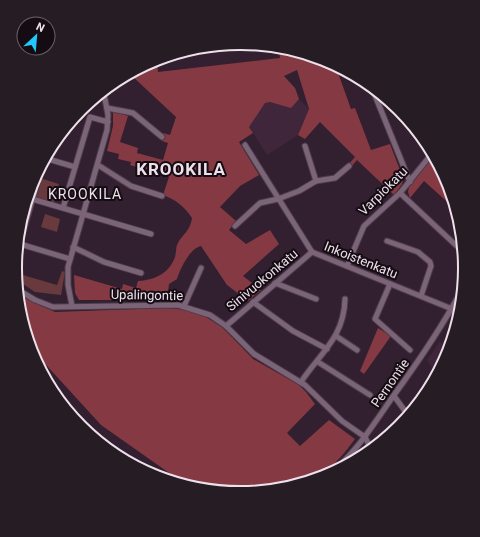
<svg xmlns="http://www.w3.org/2000/svg" width="480" height="537" viewBox="0 0 480 537" font-family="Roboto,sans-serif">
	<rect width="100%" height="100%" fill="#321f2f"/>
	<g fill="#3f263b">
		<polygon points="299,99 309,109 298,135 267,155 236,106"/>
		<polygon points="440,341 448,354 435,374 427,360"/>
	</g>
	<g fill="#683a3e">
		<polygon points="40,178 59,184 54,204 34,198"/>
		<polygon points="45,214 60,219 57,232 41,227"/>
		<polygon points="62,271 65,272 61,295 35,292 17,280 16,273 57,285"/>
	</g>
	<g fill="#853a43">
		<path d="M 279,51 L 326,61 L 336,67 L 351,109 L 355,108 L 371,150 L 390,144 L 403,178 L 402,184 L 394,195 L 357,160 L 351,167 L 348,165 L 355,157 L 320,122 L 305,139 L 298,135 L 309,109 L 297,70 L 284,76 L 295,88 L 299,99 L 291,108 L 270,102 L 265,103 L 249,127 L 253,133 L 239,142 L 259,175 L 240,186 L 220,207 L 236,221 L 229,230 L 246,244 L 270,230 L 279,244 L 243,276 L 261,290 L 248,301 L 227,285 L 201,246 C 190,248 180,269 177,279 L 169,284 L 167,300 L 79,300 L 75,293 L 74,275 L 122,289 L 123,284 L 136,288 L 138,281 C 154,280 169,274 175,257 C 176,253 176,248 177,245 C 182,234 190,232 192,218 C 184,206 176,200 163,195 L 169,177 L 144,168 L 143,169 L 130,165 L 131,162 L 118,159 L 119,154 L 107,151 L 113,126 L 113,111 L 128,116 L 120,142 L 138,148 L 137,153 L 163,160 L 168,143 L 162,141 L 163,133 L 170,135 L 176,117 L 132,76 L 157,60 L 158,72 L 280,58 Z"/>
		<polygon points="431,157 448,183 453,207 424,181 410,198 408,192 409,187"/>
		<path d="M 20,296 L 55,312 L 165,308 L 189,310 L 203,315 L 223,328 L 253,359 L 299,385 L 306,392 L 315,404 L 287,433 L 300,446 L 329,420 L 355,439 C 343,455 329,473 310,480 L 240,493 L 182,482 L 101,425 L 48,367 L 30,346 Z"/>
		<polygon points="378,328 391,336 364,374 360,371"/>
	</g>
	<g fill="none" stroke-linecap="round" stroke-linejoin="round">
		<g stroke="#4c3c4a" stroke-width="7">
			<g id="minor">
				<polyline points="237,44 244,44"/>
				<polyline points="374,93 410,182"/>
				<polyline points="107,108 133,113 162,137"/>
				<polyline points="245,145 312,252 457,311"/>
				<polyline points="305,146 316,181"/>
				<polyline points="48,159 75,167"/>
				<polyline points="98,165 131,186 162,196"/>
				<polyline points="400,193 461,250"/>
				<polyline points="32,199 151,234"/>
				<polyline points="63,208 90,117 108,122"/>
				<polyline points="235,226 260,203 278,199 299,191 316,181 335,178 349,166"/>
				<polyline points="387,241 418,252 430,262 431,266 421,296"/>
				<polyline points="20,242 41,170"/>
				<polyline points="20,244 70,259"/>
				<polyline points="73,247 104,262 141,273"/>
				<polyline points="347,266 364,226 400,193 430,156"/>
				<polyline points="275,283 316,299"/>
				<polyline points="390,284 375,319 410,350"/>
				<polyline points="20,291 35,300 53,307 178,305 210,315 226,326 254,354 305,385 342,421 365,437 370,447"/>
				<polyline points="253,302 293,331 327,349"/>
				<polyline points="72,306 68,285 68,267 107,130 108,115 104,94"/>
				<polyline points="184,306 201,268"/>
				<polyline points="226,326 312,252"/>
				<polyline points="336,336 357,350"/>
				<polyline points="318,362 370,395"/>
				<path d="M 301,382 C 320,353 344,338 345,299"/>
				<polyline points="394,396 408,415"/>
				<path d="M 326,477 C 355,455 373,425 394,395 C 418,362 441,329 460,293"/>
			</g>
		</g>
		<use href="#minor" stroke="#7b6477" stroke-width="5"/>
	</g>
	<g text-anchor="middle" dominant-baseline="central" stroke-width="4" stroke-linejoin="round" paint-order="stroke">
		<g font-size="13" fill="#eee0eb" stroke="#150c13">
			<text transform="translate(383 191) rotate(-45)">Varpiokatu</text>
			<text transform="translate(361 260) rotate(22)">Inkoistenkatu</text>
			<text transform="translate(262 280) rotate(-40)">Sinivuokonkatu</text>
			<text transform="translate(147 295) rotate(1)">Upalingontie</text>
			<text transform="translate(390 383) rotate(-55)">Pernontie</text>
		</g>
		<g font-size="14" letter-spacing="1" fill="#eee0eb" stroke="#150c13">
			<text x="85" y="194">KROOKILA</text>
		</g>
		<g font-size="17" font-weight="bold" letter-spacing="1" fill="#eee0eb" stroke="#150c13">
			<text x="181" y="169">KROOKILA</text>
		</g>
	</g>
	<path d="M0 0H480V537H0ZM22 268a218 218 0 1 1 436 0a218 218 0 1 1-436 0Z" fill="#261d24" fill-rule="evenodd"/>
	<path fill="none" stroke="#eee0eb" stroke-width="2" d="M22 268a218 218 0 1 1 436 0a218 218 0 1 1-436 0Z"/>
	<g transform="translate(36 36) rotate(26)"><circle r="19" fill="#150c13" stroke="#6c6169"/>
	<path d="M0-3L7 15L0 10L-7 15Z" fill="#20c9fd"/>
	<text y="-6" font-size="11" font-weight="bold" text-anchor="middle" fill="#eee0eb">N</text>
	</g>
</svg>
